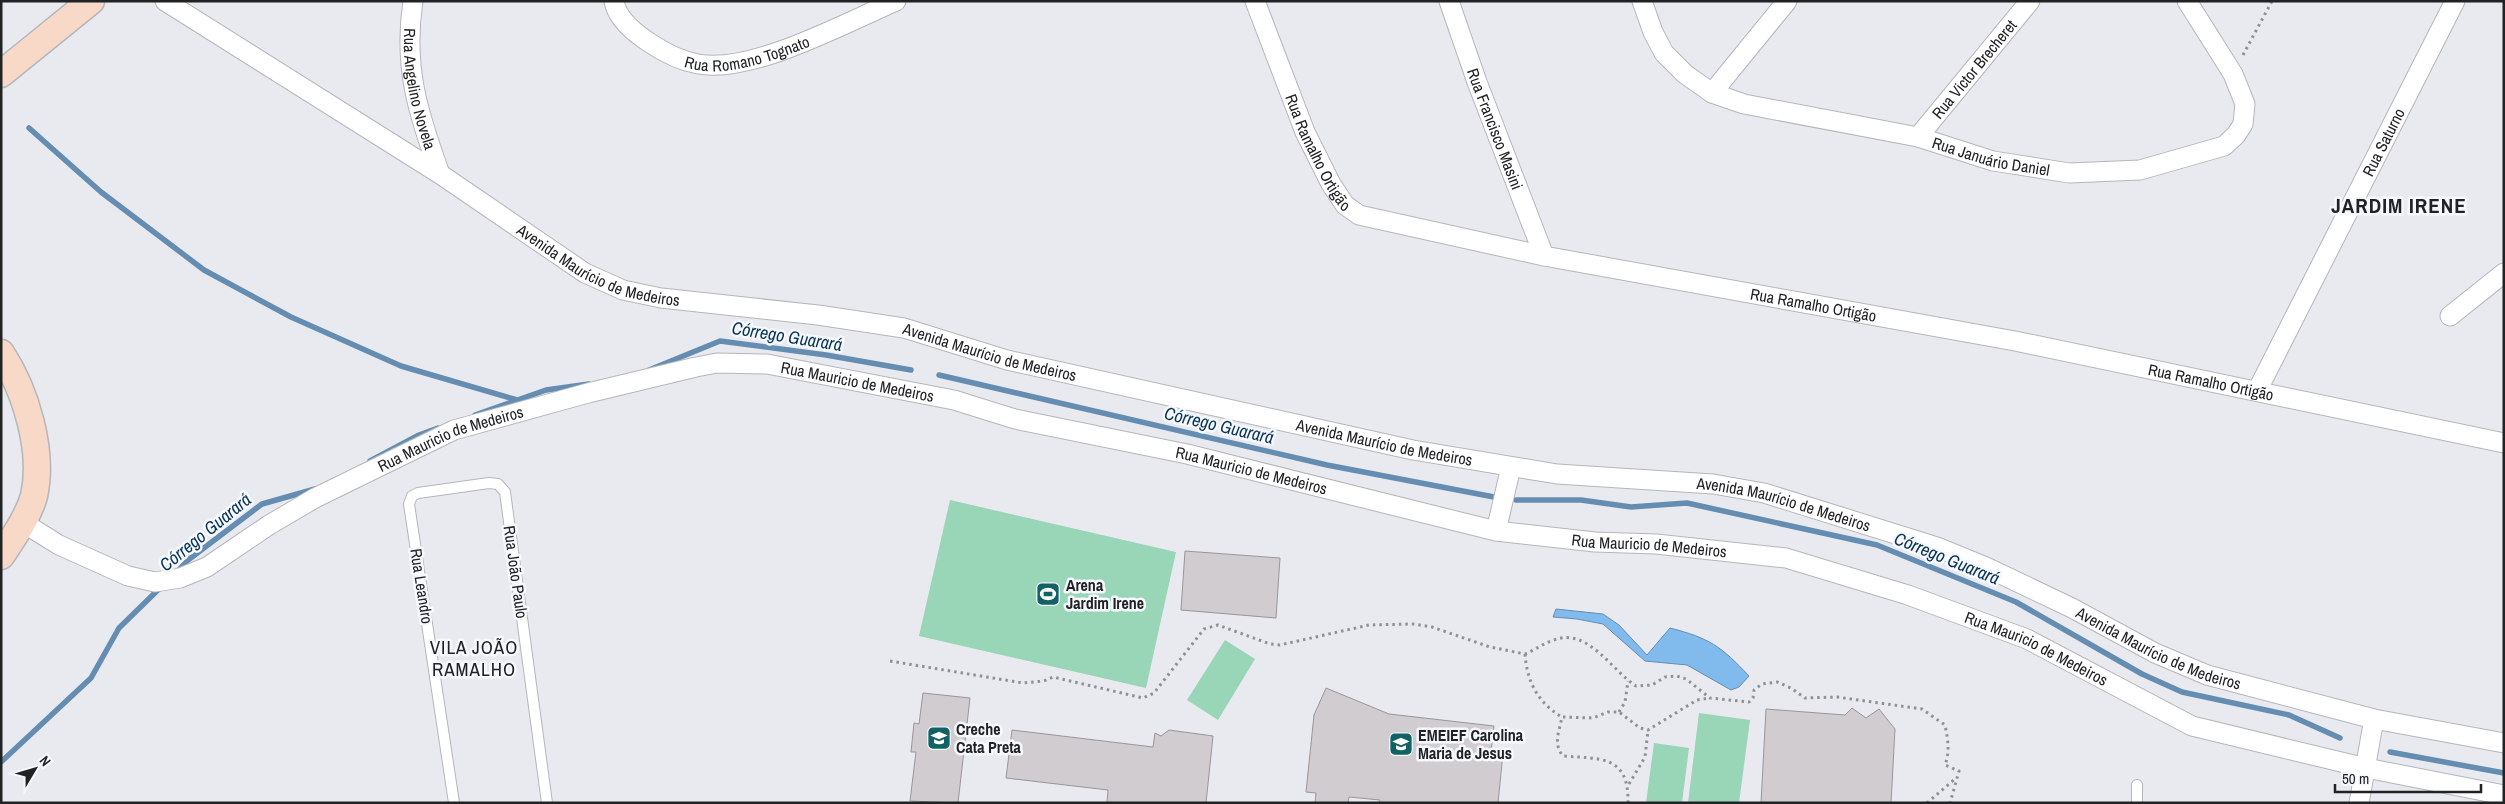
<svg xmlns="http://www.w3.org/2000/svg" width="2505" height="804" viewBox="0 0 2505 804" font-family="'Archivo Narrow',sans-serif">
	<rect width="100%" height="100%" fill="#e9eaf0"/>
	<g fill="#99d5b7">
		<polygon points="950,500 1176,552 1146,688 919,636"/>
		<polygon points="1225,640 1255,659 1218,720 1187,700"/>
		<polygon points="1699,713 1750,720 1739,803 1688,803"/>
		<polygon points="1654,743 1689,748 1682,803 1646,803"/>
	</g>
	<path fill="#81bbee" stroke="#648db1" d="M 1556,609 L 1603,614 L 1619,625 L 1647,655 L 1670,628 C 1709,638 1721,646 1749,676 L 1739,687 L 1731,690 L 1687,665 L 1645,661 L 1603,624 L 1577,619 L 1553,617 Z"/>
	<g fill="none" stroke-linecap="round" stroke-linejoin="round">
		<g stroke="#648db1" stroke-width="5.5">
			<polyline points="29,128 101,192 204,270 291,317 401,366 517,400"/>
			<polyline points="649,370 720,341 826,355 911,370"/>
			<polyline points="939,375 1327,465 1494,497"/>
			<polyline points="475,415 546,390 589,384"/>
			<polyline points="370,461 419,435 438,428"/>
			<polyline points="1516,500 1581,500 1631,507 1687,503 1877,545 2016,602 2142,674 2182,692 2289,715 2340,738"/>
			<polyline points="176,573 188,560 262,504 315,489"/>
			<polyline points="2390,752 2504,773"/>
			<polyline points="1,762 91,678 119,628 162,586"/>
		</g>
	</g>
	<g fill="#d1cccf" stroke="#9a9598">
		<polygon points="1185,551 1280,558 1276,618 1181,610"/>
		<polygon points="1326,688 1389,714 1494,726 1491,751 1503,753 1498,803 1379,803 1380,800 1349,797 1348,803 1315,803 1316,793 1306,792 1314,715"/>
		<polygon points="923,693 970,698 958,803 910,801 916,752 911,752 914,723 919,724"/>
		<polygon points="1852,708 1866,718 1879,709 1895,729 1891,803 1761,803 1766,709 1845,715"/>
		<polygon points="1012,730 1153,747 1155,733 1161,736 1169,730 1213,736 1206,803 1107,803 1108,790 1006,778"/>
	</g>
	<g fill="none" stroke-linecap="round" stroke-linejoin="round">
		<g stroke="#b5b6bc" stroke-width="12">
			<g id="lane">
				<polyline points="454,803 409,504 412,496 418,493 489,483 498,484 505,492 547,803"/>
				<polyline points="2137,803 2137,785"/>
			</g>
		</g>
		<g stroke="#b5b6bc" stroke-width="21">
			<g id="street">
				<path id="s1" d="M 165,1 L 440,174 L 585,273 L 623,290 L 661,298 L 818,315 L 904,328 L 1007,360 L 1413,450 L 1557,474 L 1713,484 L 1764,493 L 1937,547 L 1986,567 L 2072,608 L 2155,653 L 2207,675 L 2374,719 L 2504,743"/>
				<path id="s2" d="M 413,1 C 403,67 418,113 440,174"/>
				<path id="s3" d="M 614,1 C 617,19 636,34 650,43 C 665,53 681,61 698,64 C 752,74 845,23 896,1"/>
				<path id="s4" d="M 1255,1 L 1305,132 L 1331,184 L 1345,205 L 1359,215 L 1544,256 L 2015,341 L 2504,443"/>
				<path id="s5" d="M 1449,1 L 1477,82 L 1544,256"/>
				<path id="s6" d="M 1642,1 L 1653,32 L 1664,53 L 1685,74 L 1712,93 L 1744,104 L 1918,137 L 1993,161 L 2069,173 L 2140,170 L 2224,146 L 2236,135 L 2243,124 L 2245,104 L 2233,74 L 2187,1"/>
				<polyline points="1712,93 1787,1"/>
				<path id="s7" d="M 1918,137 L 2030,1"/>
				<polyline points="2450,316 2504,273"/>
				<path id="s8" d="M 2257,391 L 2455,1"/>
				<path id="s9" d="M 22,522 L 59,545 L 128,576 L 155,582 L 180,578 L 207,567 L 269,525 L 315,498 L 454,430 L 588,393 L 696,367 L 717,363 L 767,364 L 954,400 L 1015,419 L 1187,454 L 1496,531 L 1595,542 L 1656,544 L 1786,558 L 1908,595 L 2027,639 L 2192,726 L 2366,768 L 2504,795"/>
				<polyline points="1496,531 1511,467"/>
				<polyline points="2359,803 2374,719"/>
			</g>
		</g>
		<g stroke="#b5b6bc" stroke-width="29">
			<g id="secondary">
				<polyline points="1,74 91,1"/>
				<path d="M 1,353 C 26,391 44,451 34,496 C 28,517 13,538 1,556"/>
			</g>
		</g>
		<g stroke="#909195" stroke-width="3" stroke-dasharray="2.5 4" stroke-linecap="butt">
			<polyline points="2243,55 2272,1"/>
			<path d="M 1525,654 C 1527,682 1538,703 1562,717"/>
			<path d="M 890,661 L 1023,683 L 1044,681 L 1053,677 L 1143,698 L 1154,693 L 1204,629 L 1218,625 L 1270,644 L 1280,645 L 1369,625 L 1413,624 L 1432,627 L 1490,647 L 1525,654 C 1535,650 1544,643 1554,640 C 1588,627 1611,670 1636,686 L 1652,685 L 1665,677 L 1677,676 L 1686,679 L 1710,698 L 1749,702 L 1753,698 L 1754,690 L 1762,684 L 1777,682 L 1791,688 L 1805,698 L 1837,697 L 1922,709 L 1945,725 C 1948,740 1950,751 1945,765 L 1959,771 L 1950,803"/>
			<polyline points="1619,712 1625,702 1628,681"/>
			<polyline points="1629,784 1645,757 1648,730"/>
			<path d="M 1628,803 C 1629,755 1601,759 1563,756 C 1553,744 1559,732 1562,717 L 1593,718 L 1608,712 L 1619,712 L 1640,728 L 1648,730 L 1697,700 L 1710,698"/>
			<polyline points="1927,803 1956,778"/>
		</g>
		<use href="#lane" stroke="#fff" stroke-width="10"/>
		<use href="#street" stroke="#fff" stroke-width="19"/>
		<use href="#secondary" stroke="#f8d8c7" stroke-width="26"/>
	</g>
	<defs>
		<g id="stadium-square" transform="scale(1.25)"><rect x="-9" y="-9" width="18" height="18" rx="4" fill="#116265" stroke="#f6f8fd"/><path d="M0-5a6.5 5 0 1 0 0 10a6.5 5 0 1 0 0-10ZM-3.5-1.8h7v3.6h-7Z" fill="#fff"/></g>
		<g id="school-square" transform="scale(1.25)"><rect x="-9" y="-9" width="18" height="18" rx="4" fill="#116265" stroke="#f6f8fd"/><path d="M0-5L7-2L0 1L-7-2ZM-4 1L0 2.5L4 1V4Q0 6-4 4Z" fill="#fff"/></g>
	</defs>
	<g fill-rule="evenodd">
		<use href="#stadium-square" x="1048" y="594"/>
		<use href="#school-square" x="939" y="738"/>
		<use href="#school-square" x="1401" y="744"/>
	</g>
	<g text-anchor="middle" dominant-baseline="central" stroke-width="5" stroke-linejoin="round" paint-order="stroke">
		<g font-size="16" fill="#212224" stroke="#f6f8fd">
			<text stroke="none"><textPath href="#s3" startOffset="160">Rua Romano Tognato</textPath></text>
			<text stroke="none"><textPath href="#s7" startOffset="88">Rua Victor Brecheret</textPath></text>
			<text stroke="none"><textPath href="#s2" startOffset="89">Rua Angelino Novela</textPath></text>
			<text stroke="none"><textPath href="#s5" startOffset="136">Rua Francisco Masini</textPath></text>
			<text stroke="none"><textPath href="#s8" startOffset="279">Rua Saturno</textPath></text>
			<text stroke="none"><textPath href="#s4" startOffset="164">Rua Ramalho Ortigão</textPath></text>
			<text stroke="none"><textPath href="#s6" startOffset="406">Rua Januário Daniel</textPath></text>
			<text stroke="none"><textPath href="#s1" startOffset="510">Avenida Maurício de Medeiros</textPath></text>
			<text stroke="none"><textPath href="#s4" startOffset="704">Rua Ramalho Ortigão</textPath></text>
			<text stroke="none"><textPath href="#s1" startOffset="915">Avenida Maurício de Medeiros</textPath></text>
			<text stroke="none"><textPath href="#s9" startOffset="898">Rua Mauricio de Medeiros</textPath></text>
			<text stroke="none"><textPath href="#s4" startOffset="1109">Rua Ramalho Ortigão</textPath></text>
			<text stroke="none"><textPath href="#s9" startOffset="478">Rua Mauricio de Medeiros</textPath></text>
			<text stroke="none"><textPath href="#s1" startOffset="1320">Avenida Maurício de Medeiros</textPath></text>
			<text stroke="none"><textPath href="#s9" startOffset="1302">Rua Mauricio de Medeiros</textPath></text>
			<text stroke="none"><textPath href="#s1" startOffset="1725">Avenida Maurício de Medeiros</textPath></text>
			<text stroke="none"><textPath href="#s9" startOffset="1708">Rua Mauricio de Medeiros</textPath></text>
			<text transform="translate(516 572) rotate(82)">Rua João Paulo</text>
			<text transform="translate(422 586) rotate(81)">Rua Leandro</text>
			<text stroke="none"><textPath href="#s1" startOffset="2129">Avenida Maurício de Medeiros</textPath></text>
			<text stroke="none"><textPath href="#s9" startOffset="2112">Rua Mauricio de Medeiros</textPath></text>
		</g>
		<g font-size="16" font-weight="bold" fill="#212224" stroke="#f6f8fd" text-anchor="start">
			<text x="1066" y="585">Arena<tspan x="1066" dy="18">Jardim Irene</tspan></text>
			<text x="956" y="729">Creche<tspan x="956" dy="18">Cata Preta</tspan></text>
			<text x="1418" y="735">EMEIEF Carolina<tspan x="1418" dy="18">Maria de Jesus</tspan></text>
		</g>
		<g font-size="18" font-style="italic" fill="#073455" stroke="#f6f8fd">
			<text transform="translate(787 336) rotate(9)">Córrego Guarará</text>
			<text transform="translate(1219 425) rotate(13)">Córrego Guarará</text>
			<text transform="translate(205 532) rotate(-39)">Córrego Guarará</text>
			<text transform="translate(1947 558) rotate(22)">Córrego Guarará</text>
		</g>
		<g font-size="19" letter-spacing="1" fill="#212224" stroke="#f6f8fd">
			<text x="474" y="647">VILA JOÃO<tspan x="474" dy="22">RAMALHO</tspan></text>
		</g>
		<g font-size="21" font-weight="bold" letter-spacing="1" fill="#212224" stroke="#f6f8fd">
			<text x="2399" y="205">JARDIM IRENE</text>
		</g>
	</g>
	<rect width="2505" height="804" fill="none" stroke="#212224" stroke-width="5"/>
	<g transform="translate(35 769) rotate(52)" stroke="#f6f8fd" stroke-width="4" paint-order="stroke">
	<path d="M0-4L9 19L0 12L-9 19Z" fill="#212224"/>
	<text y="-8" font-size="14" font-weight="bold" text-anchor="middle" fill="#212224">N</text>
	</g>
	<path d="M2335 784v8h146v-8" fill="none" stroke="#212224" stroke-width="2.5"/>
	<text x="2342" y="784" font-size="15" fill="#212224" stroke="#f6f8fd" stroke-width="4" paint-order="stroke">50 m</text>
</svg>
